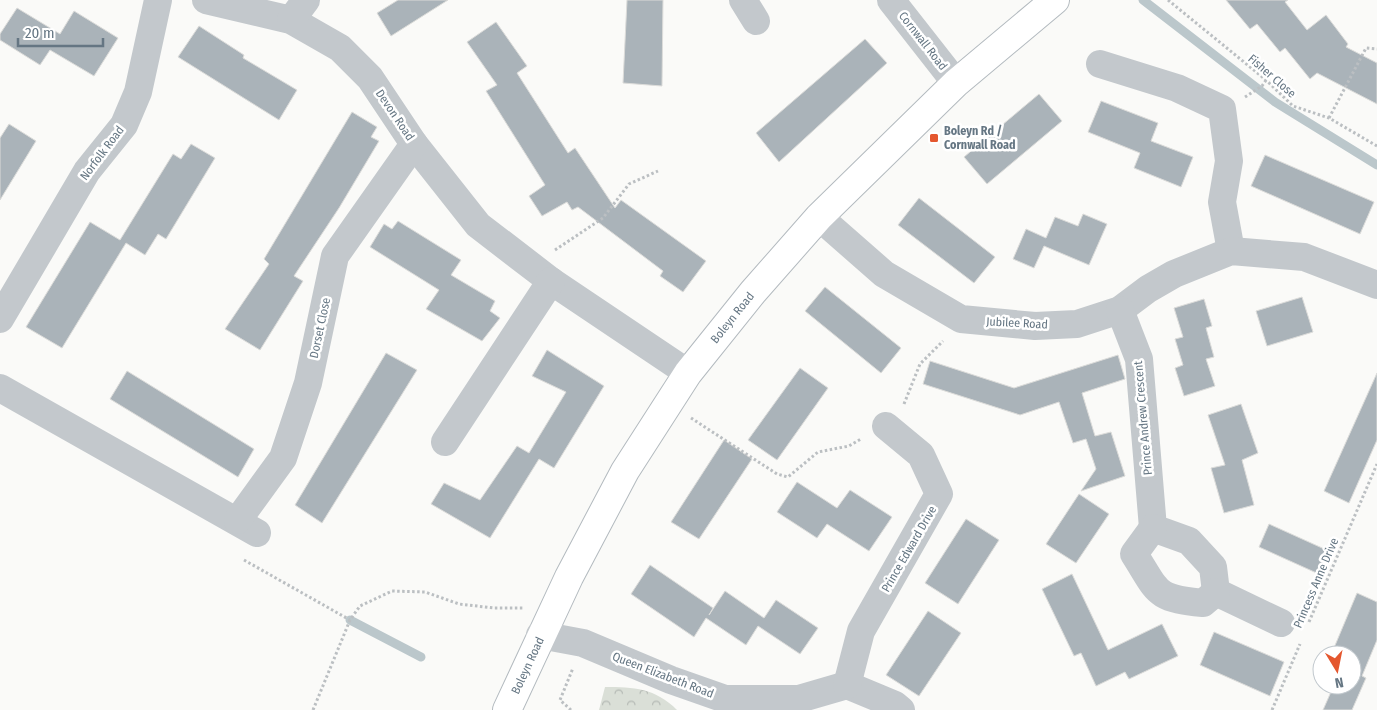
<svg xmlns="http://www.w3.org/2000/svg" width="1377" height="710" viewBox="0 0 1377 710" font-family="'Fira Sans Condensed',sans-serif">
	<defs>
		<pattern id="forest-crowns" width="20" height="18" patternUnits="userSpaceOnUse" patternTransform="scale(1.25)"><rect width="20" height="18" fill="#dadfd7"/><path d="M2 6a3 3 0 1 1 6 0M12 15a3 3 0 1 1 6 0" fill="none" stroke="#b4b9b4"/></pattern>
	</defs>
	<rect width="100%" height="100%" fill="#fafaf8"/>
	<path fill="url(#forest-crowns)" d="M 605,687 C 634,687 655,688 677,710 L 599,710 Z"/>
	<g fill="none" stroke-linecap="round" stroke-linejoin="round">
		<g stroke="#bbc7cb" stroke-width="9">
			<polyline points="1143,0 1275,102 1377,165"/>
			<polyline points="350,620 421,657"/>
		</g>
	</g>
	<g fill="#aab3b9" stroke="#dcdcda">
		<polygon points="398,0 448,0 391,36 377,13"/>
		<polygon points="627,0 663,0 662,86 623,83"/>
		<polygon points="1226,0 1288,0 1285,2 1307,30 1326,15 1348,44 1346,47 1377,63 1377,104 1317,73 1310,79 1285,48 1280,52 1257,24 1250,29"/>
		<polygon points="17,8 60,34 74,11 118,38 94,76 50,50 40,65 0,40 0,34"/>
		<polygon points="496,22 527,66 517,73 568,153 575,148 615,208 621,200 706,261 683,292 660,276 663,271 578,207 572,210 567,202 542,216 529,196 545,185 486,91 497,85 467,42"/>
		<polygon points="199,26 244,55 243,58 297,90 279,120 178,57"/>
		<polygon points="865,39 887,63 779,162 756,133"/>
		<polygon points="1039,94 1062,121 987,184 964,157"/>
		<polygon points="1101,101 1158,123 1151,141 1193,157 1181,187 1134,168 1140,153 1088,132"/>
		<polygon points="352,112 377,127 371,137 379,141 339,208 294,276 303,281 260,350 225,329 269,264 264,259"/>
		<polygon points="9,124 36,141 0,200 0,138"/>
		<polygon points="191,144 215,158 166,239 158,234 145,255 126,243 62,348 26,327 90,222 120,240 173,154 181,159"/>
		<polygon points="1265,155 1374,202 1360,234 1251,186"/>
		<polygon points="919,198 995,257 974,283 898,225"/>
		<polygon points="1083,214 1107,224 1089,265 1044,246 1034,268 1013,259 1026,229 1046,238 1055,217 1078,226"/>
		<polygon points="398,221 461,260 451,275 495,301 490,311 500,318 482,341 426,309 439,290 370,247 384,224 392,229"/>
		<polygon points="825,287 901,348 881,373 805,311"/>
		<polygon points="1302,297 1313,332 1267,346 1256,311"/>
		<polygon points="1204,299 1212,326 1206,328 1214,357 1206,359 1215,386 1184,396 1175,368 1183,365 1175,339 1183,337 1174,308"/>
		<polygon points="547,350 604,386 554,468 539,459 490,538 431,504 444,483 480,500 517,446 529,453 566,392 532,376"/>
		<polygon points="386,353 417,370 322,523 295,505"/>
		<polygon points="1118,355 1125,379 1082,393 1095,436 1111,432 1125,476 1081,491 1096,469 1086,439 1073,443 1059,402 1020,415 923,384 930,361 1014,388"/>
		<polygon points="800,368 828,388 777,460 748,440"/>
		<polygon points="127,371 254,449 238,477 110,399"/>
		<polygon points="1377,373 1377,440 1349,503 1324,491"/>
		<polygon points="1241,404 1258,453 1242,460 1254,505 1224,513 1211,468 1225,465 1208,415"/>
		<polygon points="724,440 752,459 699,539 671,522"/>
		<polygon points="797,482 837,508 850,490 892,517 869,551 827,524 817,538 777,512"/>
		<polygon points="1079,494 1109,514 1076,563 1046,544"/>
		<polygon points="966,519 999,540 958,604 925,583"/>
		<polygon points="1269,524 1331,552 1321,575 1259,547"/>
		<polygon points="650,565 713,608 709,615 725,591 764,618 776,600 818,628 800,654 758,626 746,645 706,618 694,637 631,594"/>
		<polygon points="1072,574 1108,650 1162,624 1178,656 1129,679 1125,672 1096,686 1081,653 1074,656 1042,589"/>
		<polygon points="1357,593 1377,602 1377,640 1362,676 1366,678 1352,710 1323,710 1334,685 1352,685 1352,655 1331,655"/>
		<polygon points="928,611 961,633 919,696 886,675"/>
		<polygon points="1214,632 1284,662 1270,696 1200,665"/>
	</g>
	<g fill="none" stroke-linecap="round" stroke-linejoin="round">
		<g stroke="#b3babf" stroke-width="30">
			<g id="secondary">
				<path id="s1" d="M 507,710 L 569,577 L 625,471 L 688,373 L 753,292 L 819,217 L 956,83 L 1055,0"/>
			</g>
		</g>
		<g stroke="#bbbfc2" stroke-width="3" stroke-dasharray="2.5 2.5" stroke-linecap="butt">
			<polyline points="1168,0 1266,80 1293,106 1329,118 1377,146"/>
			<polyline points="1245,97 1262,86 1266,80"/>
			<polyline points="1329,118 1366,48 1377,49"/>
			<polyline points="555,250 603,218 629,184 658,171"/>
			<polyline points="904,404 920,364 943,341"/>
			<polyline points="691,418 777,474 788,477 818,452 849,446 861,439"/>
			<polyline points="244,560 350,620"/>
			<polyline points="1309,622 1377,464"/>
			<polyline points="313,710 350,620 360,606 392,591 425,592 459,604 494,608 523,608"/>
			<polyline points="571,710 560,700 573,668"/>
			<polyline points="1272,710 1300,644"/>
		</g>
		<g stroke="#c3c8cc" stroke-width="28">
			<polyline points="206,0 291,20 340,48 370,78 414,144 478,225 551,281 688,373"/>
			<polyline points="743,0 756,21"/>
			<polyline points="891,0 956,83"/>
			<polyline points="291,20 306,0"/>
			<polyline points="1100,64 1177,88 1222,109 1229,161 1222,202 1231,251"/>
			<polyline points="819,217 884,274 961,319 1035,326 1077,324 1120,310 1148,289 1174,274 1231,251 1304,257 1377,285"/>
			<polyline points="1120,310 1139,359 1153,528 1189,541 1213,567 1216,592 1281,623"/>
			<polyline points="0,319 87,171 124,125 138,92 158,0"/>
			<polyline points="0,388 257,533"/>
			<polyline points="445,442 551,281"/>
			<polyline points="238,520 283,458 308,383 335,256 414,144"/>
			<path d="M 1153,528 L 1134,554 C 1159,593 1154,598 1203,603 L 1216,592"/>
			<polyline points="540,635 583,643 671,680 725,699 799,699 847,685 895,705 901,710"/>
			<polyline points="847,685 861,631 939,494 921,455 886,426"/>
		</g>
		<use href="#secondary" stroke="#fff" stroke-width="28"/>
	</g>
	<rect fill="#e4572e" stroke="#fff" stroke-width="2" x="929" y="133" width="10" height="10" rx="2.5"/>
	<g text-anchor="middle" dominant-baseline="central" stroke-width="5" stroke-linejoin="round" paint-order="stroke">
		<g font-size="12" fill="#657683" stroke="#fff">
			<text transform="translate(923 41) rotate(52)">Cornwall Road</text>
			<text transform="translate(1272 76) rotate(41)">Fisher Close</text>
			<text transform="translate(395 115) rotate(56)">Devon Road</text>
			<text transform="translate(102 153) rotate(-53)">Norfolk Road</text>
			<text stroke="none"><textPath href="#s1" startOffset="454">Boleyn Road</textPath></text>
			<text transform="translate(1017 323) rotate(3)">Jubilee Road</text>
			<text transform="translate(320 328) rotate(-78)">Dorset Close</text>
			<text transform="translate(1143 418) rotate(-95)">Prince Andrew Crescent</text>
			<text transform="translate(909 549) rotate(-60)">Prince Edward Drive</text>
			<text transform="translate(1316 583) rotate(-67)">Princess Anne Drive</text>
			<text stroke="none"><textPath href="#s1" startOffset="49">Boleyn Road</textPath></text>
			<text transform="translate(663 675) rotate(21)">Queen Elizabeth Road</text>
		</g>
		<g font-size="12" font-weight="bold" fill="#657683" stroke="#fff" text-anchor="start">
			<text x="944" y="131">Boleyn Rd /<tspan x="944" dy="14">Cornwall Road</tspan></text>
		</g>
	</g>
	<g transform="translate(1337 670) rotate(170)"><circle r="24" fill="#ffffff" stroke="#c1c8cd"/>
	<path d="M0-4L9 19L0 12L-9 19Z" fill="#e4572e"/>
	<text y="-8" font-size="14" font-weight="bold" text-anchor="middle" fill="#657683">N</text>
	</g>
	<path d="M18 38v8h85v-8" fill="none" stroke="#657683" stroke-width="2.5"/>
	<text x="25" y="38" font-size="15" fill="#657683" stroke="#ffffff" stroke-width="4" paint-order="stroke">20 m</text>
</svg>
